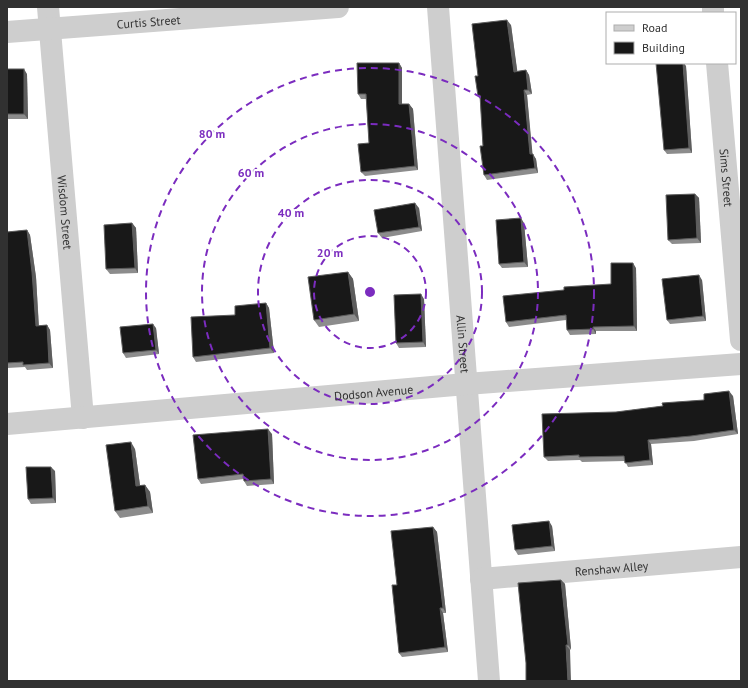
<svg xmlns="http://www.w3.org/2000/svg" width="748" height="688" viewBox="0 0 748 688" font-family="'PT Sans',sans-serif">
	<rect width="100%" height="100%" fill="#fff"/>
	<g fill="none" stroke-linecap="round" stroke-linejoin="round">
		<g stroke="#cecece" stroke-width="22">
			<path id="s1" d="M 48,7 L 83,418"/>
			<path id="s2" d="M 438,7 L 489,681"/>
			<polyline points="713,7 713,13"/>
			<path id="s3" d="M 7,32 L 338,7"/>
			<path id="s4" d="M 717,63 L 741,340"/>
			<path id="s5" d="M 7,424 L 466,384 L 741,364"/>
			<path id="s6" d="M 481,579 L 741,557"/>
		</g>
	</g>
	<g fill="#8c8c8c">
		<polygon points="511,25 517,71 526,70 529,75 532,94 527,95 532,154 536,159 538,173 487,180 484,175 483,146 480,99 478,96 478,76"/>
		<polygon points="399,63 402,68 402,104 409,104 413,109 418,170 365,176 361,172 369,143 366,99 361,99 358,94"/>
		<polygon points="686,66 692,153 667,154 664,150"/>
		<polygon points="7,69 27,74 28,119 7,119"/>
		<polygon points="695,194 699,198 701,243 672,244 668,240"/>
		<polygon points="419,208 422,231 382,238 378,233"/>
		<polygon points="132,223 136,228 138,273 110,274 106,269"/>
		<polygon points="524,223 528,267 502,268 499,264"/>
		<polygon points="27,230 30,235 36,277 39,326 47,325 50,330 53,368 27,370 25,367 7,368 7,232"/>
		<polygon points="636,268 637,331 596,331 596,334 570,335 567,330 566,320 509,327 506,322 564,290 611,284"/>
		<polygon points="348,272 353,279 359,321 319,327 314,320"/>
		<polygon points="702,280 706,321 670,324 667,320"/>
		<polygon points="424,299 426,347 399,348 396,343"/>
		<polygon points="266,303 269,308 274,353 196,362 193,357 235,315"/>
		<polygon points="156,328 159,354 126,358 123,353"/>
		<polygon points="733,396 738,434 694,441 651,444 653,465 628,467 625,461 582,462 580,460 548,461 544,457 616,412 663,406"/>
		<polygon points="272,434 274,484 247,486 244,481 244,479 201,484 198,479"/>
		<polygon points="135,449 140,485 145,485 150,492 153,513 120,518 115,511"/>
		<polygon points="55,471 56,503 31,504 28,499"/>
		<polygon points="552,526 555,551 518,555 515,550"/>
		<polygon points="433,527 437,532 446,613 443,613 448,652 402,657 399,653 397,585"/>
		<polygon points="561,580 565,584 571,649 570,650 526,681"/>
	</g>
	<g fill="#5d5d5d">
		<polygon points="507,20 511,25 518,76 514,72"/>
		<polygon points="399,63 402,68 402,109 399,104"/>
		<polygon points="683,63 684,63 686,66 692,153 689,148"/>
		<polygon points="24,69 27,74 28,119 24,114"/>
		<polygon points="526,70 529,75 532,94 528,90"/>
		<polygon points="524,90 527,95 533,159 530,154"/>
		<polygon points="409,104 413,109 418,170 415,166"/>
		<polygon points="533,154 536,159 538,173 535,168"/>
		<polygon points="695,194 699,198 701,243 697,238"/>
		<polygon points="415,203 419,208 422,231 419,227"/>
		<polygon points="521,218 524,223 528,267 524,262"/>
		<polygon points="132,223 136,228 138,273 135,268"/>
		<polygon points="27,230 30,235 36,277 39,331 36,326"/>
		<polygon points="633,263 636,268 637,331 634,326"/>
		<polygon points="348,272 353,279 359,321 354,314"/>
		<polygon points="699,275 702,280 706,321 703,316"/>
		<polygon points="421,294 424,299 426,347 423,342"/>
		<polygon points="266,303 269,308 274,353 270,348"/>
		<polygon points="153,324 156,328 159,354 156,350"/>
		<polygon points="47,325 50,330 53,368 49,363"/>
		<polygon points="593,327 596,331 596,334 593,329"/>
		<polygon points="729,391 733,396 738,434 734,430"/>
		<polygon points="268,429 272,434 274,484 271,479"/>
		<polygon points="648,440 651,444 653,465 650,460"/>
		<polygon points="131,442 135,449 141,493 136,486"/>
		<polygon points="51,467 55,471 56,503 53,498"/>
		<polygon points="145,485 150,492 153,513 148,506"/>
		<polygon points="549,521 552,526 555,551 552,546"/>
		<polygon points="433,527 437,532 446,613 443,608"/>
		<polygon points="561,580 565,584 571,649 568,645"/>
		<polygon points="440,608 443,613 448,652 445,647"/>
		<polygon points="566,645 570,650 571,681 568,681"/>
	</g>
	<g fill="#181818" stroke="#5d5d5d">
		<polygon points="507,20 514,72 526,70 528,90 524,90 530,154 533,154 535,168 484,175 480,146 483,146 480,95 478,96 475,76 478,76 472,24"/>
		<polygon points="357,63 399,63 399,104 409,104 415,166 361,172 358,144 369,143 366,94 358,94"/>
		<polygon points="656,63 683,63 689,148 664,150"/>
		<rect x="7" y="69" width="17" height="45"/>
		<polygon points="695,194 697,238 668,240 666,195"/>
		<polygon points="415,203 419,227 378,233 374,210"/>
		<polygon points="521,218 524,262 499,264 496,220"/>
		<polygon points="132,223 135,268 106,269 104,225"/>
		<polygon points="27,230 32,272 36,326 47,325 49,363 23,365 23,362 7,363 7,232"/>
		<polygon points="611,263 633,263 634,326 593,327 593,329 567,330 566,315 506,322 503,296 564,290 564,287 611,284"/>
		<polygon points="348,272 354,314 314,320 308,277"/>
		<polygon points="699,275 703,316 667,320 662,279"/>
		<polygon points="421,294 423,342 396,343 394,295"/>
		<polygon points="266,303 270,348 193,357 191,317 235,315 235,306"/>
		<polygon points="153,324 156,350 123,353 120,327"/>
		<polygon points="729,391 734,430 691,436 648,440 650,460 625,463 624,456 579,457 579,455 544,457 542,414 616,412 663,406 662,403 704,400 704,394"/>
		<polygon points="268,429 271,479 244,481 243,474 198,479 193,435"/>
		<polygon points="131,442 136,486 145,485 148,506 115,511 106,445"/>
		<polygon points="26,467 51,467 53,498 28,499"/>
		<polygon points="549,521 552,546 515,550 512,525"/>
		<polygon points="433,527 443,608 440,608 445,647 399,653 392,585 397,585 391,531"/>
		<polygon points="561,580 568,645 566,645 568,681 526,681 526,663 518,583"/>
	</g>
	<g fill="none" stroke="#7b2cbf" stroke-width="2" stroke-dasharray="7 5">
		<circle cx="370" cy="292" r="56"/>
		<circle cx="370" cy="292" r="112"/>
		<circle cx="370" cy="292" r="168"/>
		<circle cx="370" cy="292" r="224"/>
	</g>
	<g text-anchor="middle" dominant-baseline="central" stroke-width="4" stroke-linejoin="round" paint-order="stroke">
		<g font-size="12" fill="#313131" stroke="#fff">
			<text stroke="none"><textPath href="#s3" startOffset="142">Curtis Street</textPath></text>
			<text stroke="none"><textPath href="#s4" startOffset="115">Sims Street</textPath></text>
			<text stroke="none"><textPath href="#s1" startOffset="206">Wisdom Street</textPath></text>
			<text stroke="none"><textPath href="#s2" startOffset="338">Allin Street</textPath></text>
			<text stroke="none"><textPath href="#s5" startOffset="368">Dodson Avenue</textPath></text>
			<text stroke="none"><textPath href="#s6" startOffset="131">Renshaw Alley</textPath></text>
		</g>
	</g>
	<circle cx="370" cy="292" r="6" fill="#7b2cbf" stroke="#fff" stroke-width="2"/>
	<g font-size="12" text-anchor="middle" font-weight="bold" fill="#7b2cbf" stroke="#fff" stroke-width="4" stroke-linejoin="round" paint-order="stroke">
		<text x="212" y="138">80 m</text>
		<text x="251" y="177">60 m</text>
		<text x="291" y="217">40 m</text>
		<text x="330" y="257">20 m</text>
	</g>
	<rect width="748" height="688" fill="none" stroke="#313131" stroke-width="16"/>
	<rect x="606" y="12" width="130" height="52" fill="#ffffff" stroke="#adadad"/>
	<rect x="614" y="25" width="20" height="6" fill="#cecece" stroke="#adadad"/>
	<text x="642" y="32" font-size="12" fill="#313131">Road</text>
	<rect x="614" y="42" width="20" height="12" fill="#181818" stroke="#adadad"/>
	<text x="642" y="52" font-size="12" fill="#313131">Building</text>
</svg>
